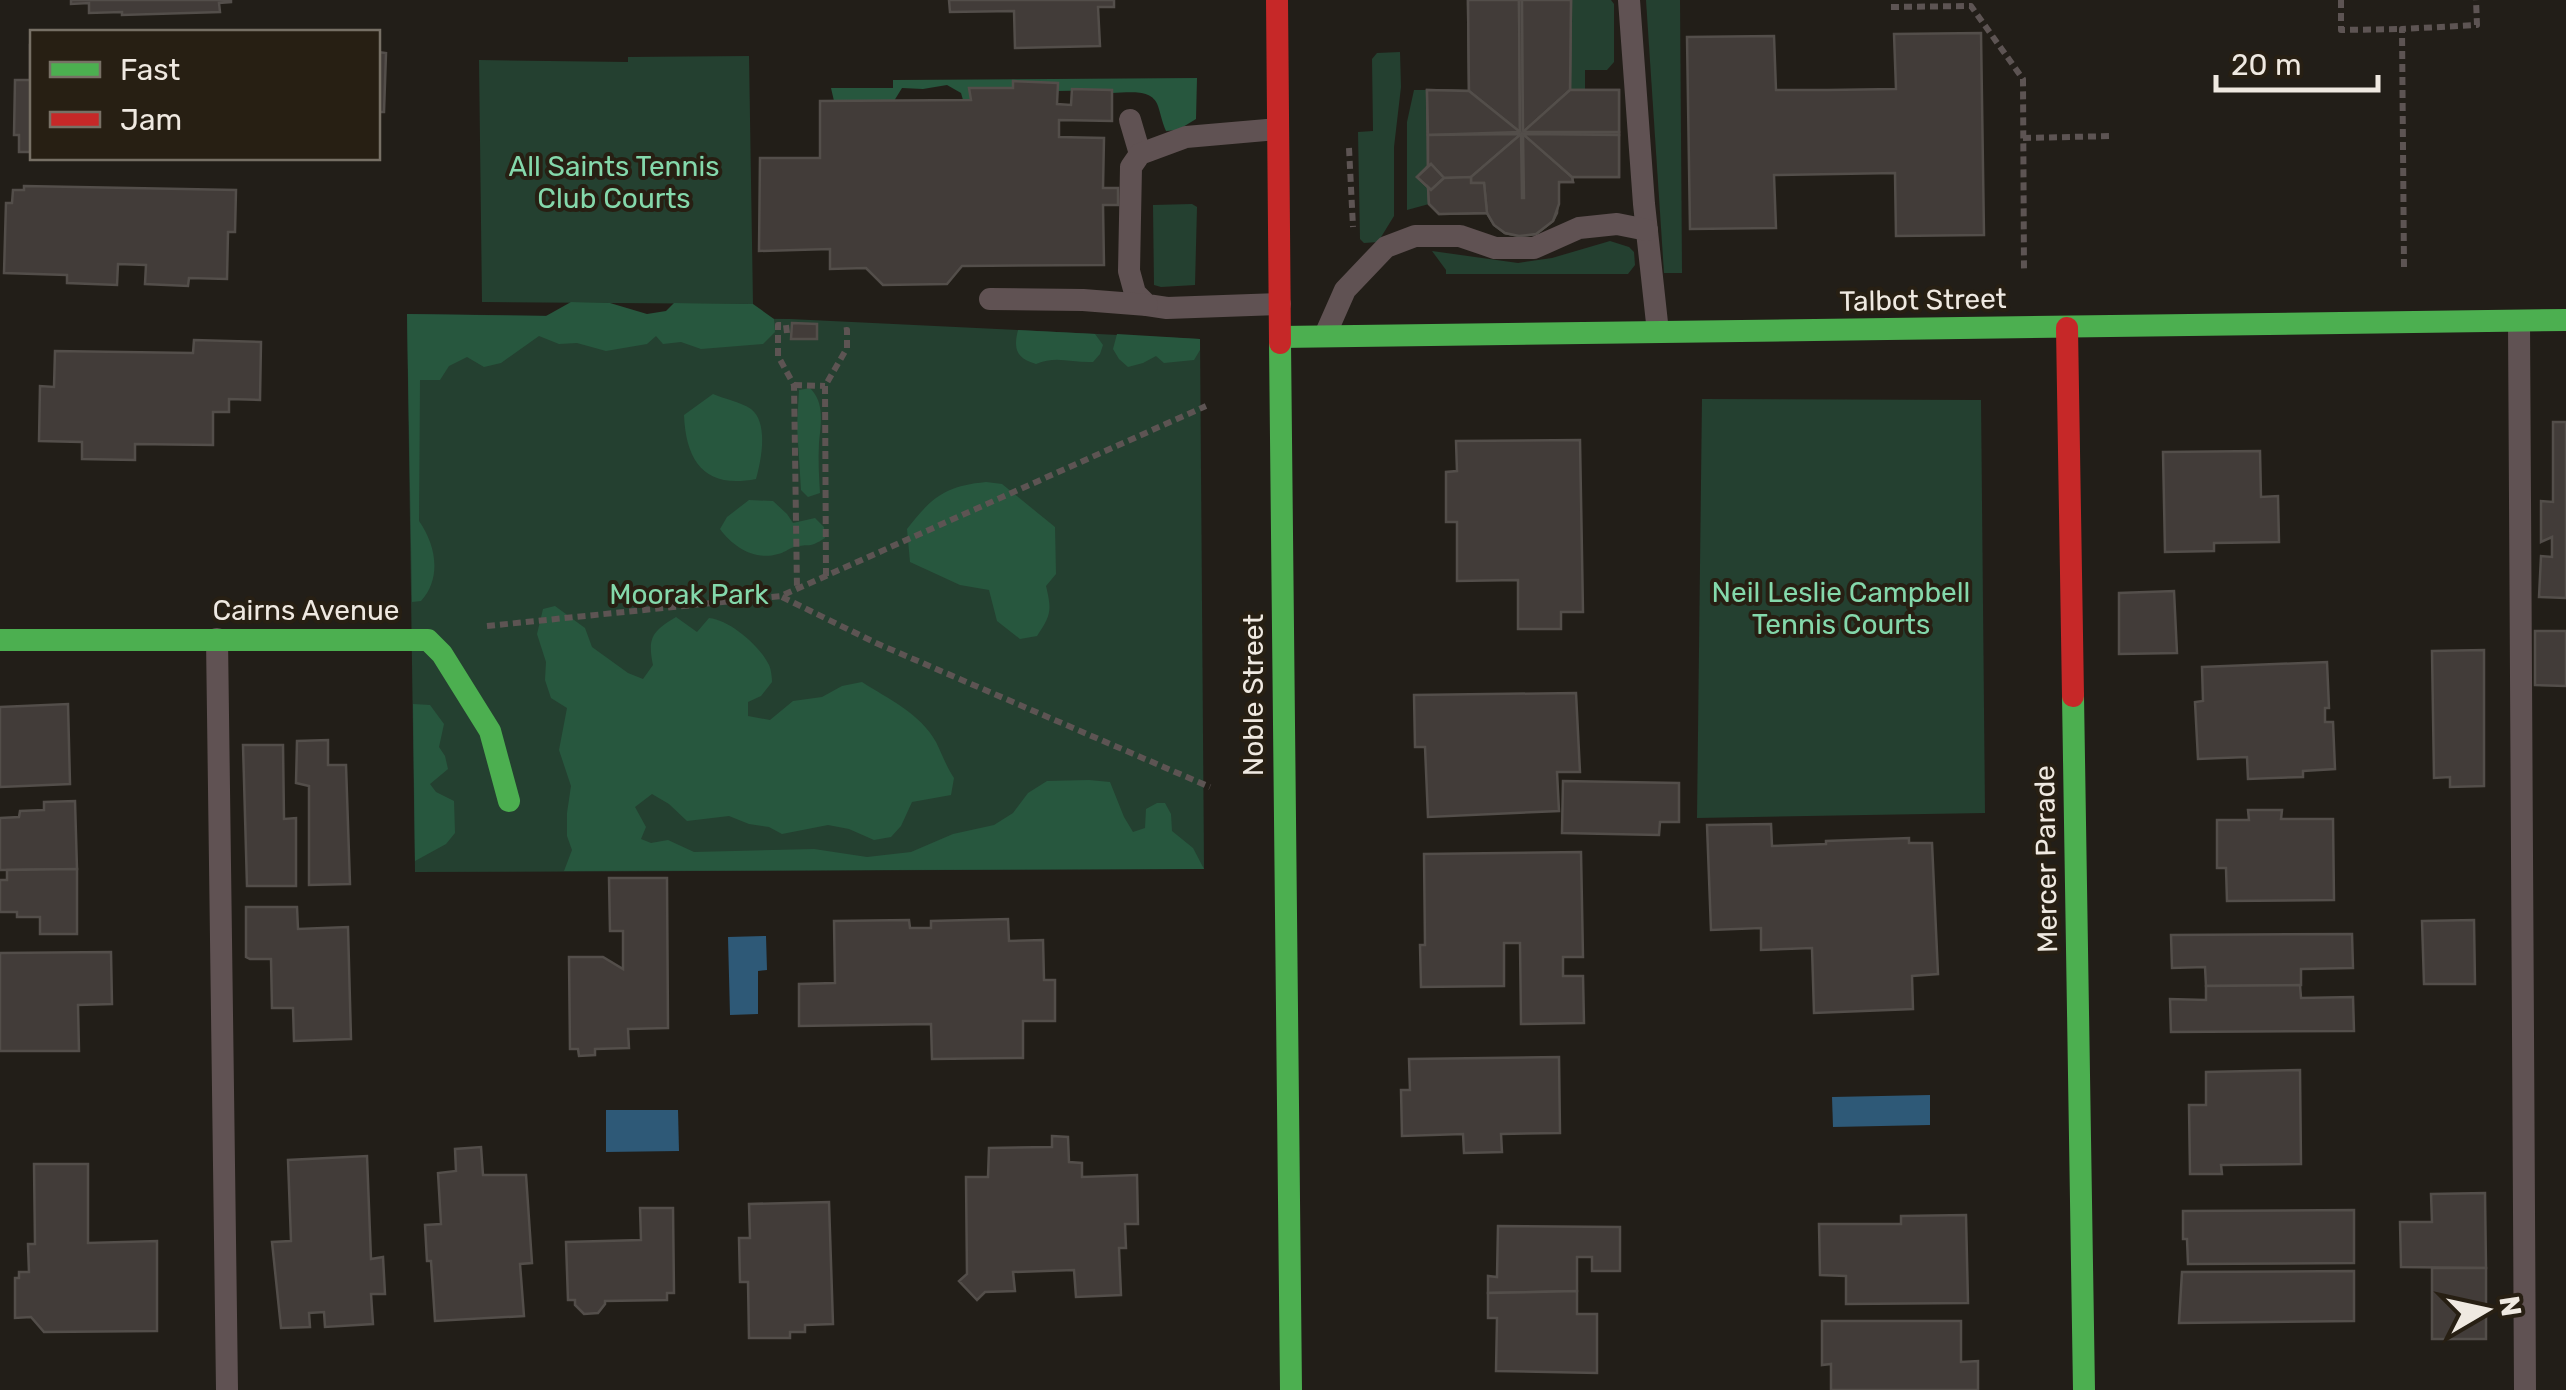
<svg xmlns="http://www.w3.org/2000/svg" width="2566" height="1390" viewBox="0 0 2566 1390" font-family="Rubik,sans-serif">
	<rect width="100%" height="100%" fill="#221e18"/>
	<g fill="#244030">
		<polygon points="1571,0 1611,0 1614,4 1614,62 1607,70 1585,70 1585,90 1570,90"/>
		<polygon points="1646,0 1680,0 1682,273 1664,273"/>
		<polygon points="1400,52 1401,87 1394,147 1394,216 1378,242 1364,243 1360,239 1358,132 1373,131 1372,59 1377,53"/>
		<polygon points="749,56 753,304 482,302 479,60 628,62 628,57"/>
		<polygon points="1414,90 1427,90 1428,166 1418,177 1428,187 1429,204 1407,210 1407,122"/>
		<polygon points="1192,204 1197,207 1195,285 1161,287 1154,285 1153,205"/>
		<polygon points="1610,241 1629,247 1634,252 1635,265 1628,274 1446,274 1446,270 1432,251 1518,263 1552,258"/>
		<polygon points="407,314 790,319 1200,339 1204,869 415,872"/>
		<polygon points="1702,399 1981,400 1985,813 1697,818"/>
	</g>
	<g fill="#27573e">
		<path d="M 1197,78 L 1196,119 L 1178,130 L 1166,131 C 1162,122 1161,115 1158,106 C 1152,88 1128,93 1112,93 L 1111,90 L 1057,91 L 1057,83 L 1013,81 L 1013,88 L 970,88 L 971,100 L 963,100 L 961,93 L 947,85 L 923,89 L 902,88 L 894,101 L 834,101 L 831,88 L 893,88 L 893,80 Z"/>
		<path d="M 571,302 L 610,303 L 647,314 L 666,311 L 674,303 L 753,304 L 774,319 L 775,332 L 763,344 L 701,349 L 681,342 L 663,344 L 656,336 L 647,344 L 606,351 L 577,343 L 559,344 L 539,336 L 501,363 L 484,367 L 467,357 L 449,366 L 440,380 L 420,380 L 419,521 C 436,545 442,578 421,601 L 412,602 L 407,314 L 546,316 Z"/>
		<path d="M 1018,330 L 1095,334 L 1103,345 L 1100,354 L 1093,362 C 1072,363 1056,355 1036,364 C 1017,358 1013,350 1018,330 Z"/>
		<polygon points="1117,334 1200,339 1200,350 1194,360 1164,363 1156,356 1143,363 1128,367 1119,359 1113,349"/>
		<path d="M 810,388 C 825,403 821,424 819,443 C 818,460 819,477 820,493 L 808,497 L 801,490 L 797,426 L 799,390 Z"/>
		<path d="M 713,394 C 724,399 741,402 751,409 C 769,423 761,461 756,479 C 706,489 686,463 684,415 Z"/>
		<path d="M 986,482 L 1002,484 L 1055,527 L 1056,574 L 1046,586 C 1052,611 1051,615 1037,636 L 1020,639 L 997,621 L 989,590 L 960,585 L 910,562 L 907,529 C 932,497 945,486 986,482 Z"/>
		<path d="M 749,500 L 773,501 L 787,514 L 793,523 L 815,518 L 824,527 L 825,538 C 808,549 810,543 794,547 C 788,549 784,553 778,554 C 755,561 733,547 720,529 L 727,517 Z"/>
		<path d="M 555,606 L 585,628 L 592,647 L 628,673 L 643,679 L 653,665 C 647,637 653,631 676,617 L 697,632 L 709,618 C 730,620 760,646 769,665 C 771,669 772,678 772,682 L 761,696 L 748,702 L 748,716 L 770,720 L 793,701 L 822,697 L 842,686 L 862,682 C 888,699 920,713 936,742 C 942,754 946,766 954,778 L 951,795 L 912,802 L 901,826 L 891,837 L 874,840 L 849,829 L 828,825 L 782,834 L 769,827 L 749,824 L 729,816 L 687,821 L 669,804 L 652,794 L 635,807 L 646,827 L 641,839 L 651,843 L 668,840 L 694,852 L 814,849 L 867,857 L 911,852 L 953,834 L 994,825 L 1013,813 L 1028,793 L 1047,781 L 1089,780 L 1110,782 L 1124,817 L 1133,832 L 1145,828 L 1146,809 L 1157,803 L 1165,803 L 1171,814 L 1172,831 L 1193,848 L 1204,869 L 564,871 L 572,850 L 567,836 L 567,813 L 571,786 L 559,750 L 567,708 L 551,698 L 545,680 L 546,662 L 537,634 L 543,609 Z"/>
		<polygon points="413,704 430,705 444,724 439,747 445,756 448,769 430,784 436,792 454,801 455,833 446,844 415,861"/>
	</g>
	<g fill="#2e5977">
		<polygon points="766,936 767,970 758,971 758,1014 730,1015 728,937"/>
		<polygon points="1930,1095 1930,1125 1833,1127 1832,1097"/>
		<polygon points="606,1110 678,1110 679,1151 606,1152"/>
	</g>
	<g fill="#423c39" stroke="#534e4a" stroke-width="2.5">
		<polygon points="71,0 231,0 231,2 219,3 220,12 122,15 122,12 89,13 89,3 71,4"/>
		<polygon points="949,0 1114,0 1114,7 1098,7 1100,46 1015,48 1014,11 950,12"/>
		<polygon points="1468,0 1571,0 1570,90 1619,90 1619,177 1572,177 1573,182 1559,182 1557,213 1553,221 1536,234 1519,236 1505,233 1494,225 1487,213 1439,214 1429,204 1428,187 1417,177 1428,166 1427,90 1469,91"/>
		<polygon points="1468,0 1519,0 1520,132 1469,91"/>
		<polygon points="1519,0 1522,0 1523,132 1619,132 1619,135 1523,134 1524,198 1522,198 1521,134 1428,135 1428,132 1520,132"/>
		<polygon points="1522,0 1571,0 1570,90 1523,132"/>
		<polygon points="1981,33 1984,235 1896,236 1895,173 1774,175 1776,228 1690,229 1687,37 1774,36 1776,90 1828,90 1896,89 1894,34"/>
		<polygon points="30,45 32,45 32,152 19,152 19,135 14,135 15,80 30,80"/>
		<polygon points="378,52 386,53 384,112 378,112"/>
		<polygon points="1013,81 1058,83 1057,104 1071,105 1072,89 1112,90 1112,121 1059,120 1059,137 1104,138 1103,188 1118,188 1118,205 1103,205 1104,265 962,266 947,284 883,285 866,268 830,269 830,249 759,251 760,158 820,158 820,101 971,100 969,88 1013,88"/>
		<polygon points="1427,90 1469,91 1520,132 1428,135"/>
		<polygon points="1570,90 1619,90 1619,132 1523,132"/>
		<polygon points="1521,134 1471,177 1444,178 1431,164 1428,166 1428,135"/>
		<polygon points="1521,134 1522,198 1524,198 1523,134 1572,177 1573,182 1559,182 1559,204 1553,221 1536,234 1519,236 1505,233 1494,225 1487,213 1484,183 1471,183 1471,177"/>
		<polygon points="1523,134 1619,135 1619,177 1572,177"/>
		<polygon points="1431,164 1444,178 1431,190 1417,177"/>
		<polygon points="1471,177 1471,183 1484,183 1487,213 1439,214 1429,204 1428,187 1431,190 1444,178"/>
		<polygon points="24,186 236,190 235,232 228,232 227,279 189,278 188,286 145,284 146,265 118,264 117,285 67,283 67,275 4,273 6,203 12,203 13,190 24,190"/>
		<polygon points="792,323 817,324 817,339 791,339"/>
		<polygon points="194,340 261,342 260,400 229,399 229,412 213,412 213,445 135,444 135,460 82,459 82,442 39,441 40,386 54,387 55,351 193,353"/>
		<polygon points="2553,422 2566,422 2566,598 2539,597 2541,556 2552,557 2552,537 2541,542 2541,501 2553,502"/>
		<polygon points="1580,440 1583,612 1561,612 1561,629 1518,629 1518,580 1457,581 1457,522 1446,522 1446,472 1457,471 1456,441"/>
		<polygon points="2260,451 2261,497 2278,496 2279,542 2214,543 2214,551 2165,552 2163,452"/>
		<polygon points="2174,591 2177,653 2119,654 2119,593"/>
		<polygon points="2535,631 2566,631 2566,686 2535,685"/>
		<polygon points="2484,650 2484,786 2450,787 2450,777 2434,778 2432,651"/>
		<polygon points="2327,662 2329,708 2325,708 2325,722 2333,722 2335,769 2303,771 2303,777 2248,779 2247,757 2198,759 2195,702 2203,701 2202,667"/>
		<polygon points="1576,693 1580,772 1557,772 1559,811 1428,817 1425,747 1415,747 1414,695"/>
		<polygon points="68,704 70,784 0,787 0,707"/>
		<polygon points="328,740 328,765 346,765 350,884 309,885 309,786 296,783 297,741"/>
		<polygon points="243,745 283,745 284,819 296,818 296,886 247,886"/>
		<polygon points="1563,781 1679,783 1679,822 1660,822 1659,835 1562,833"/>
		<polygon points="75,801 77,869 0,870 0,818 19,817 20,811 44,810 44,802"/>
		<polygon points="2248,810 2282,810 2281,819 2333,819 2334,900 2227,901 2226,868 2217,868 2217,820 2249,820"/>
		<polygon points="1771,824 1772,846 1826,844 1826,841 1909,838 1909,843 1932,843 1938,974 1912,976 1913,1009 1814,1013 1812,948 1761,950 1761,928 1711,930 1707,825"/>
		<polygon points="1581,852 1583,957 1563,957 1563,976 1583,976 1584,1023 1521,1024 1520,943 1504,943 1504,986 1421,987 1420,945 1425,945 1424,854"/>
		<polygon points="77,869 77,934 40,934 40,917 17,917 17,912 0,912 0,880 7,880 7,870"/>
		<polygon points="609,878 667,878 668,1028 628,1029 629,1048 595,1049 595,1055 579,1056 578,1049 570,1049 569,957 603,957 623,969 623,931 610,931"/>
		<polygon points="246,907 297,907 298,929 348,927 351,1039 294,1041 293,1008 272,1008 271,959 250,959 246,957"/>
		<polygon points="1008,919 1009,941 1043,940 1044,980 1055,980 1055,1021 1023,1021 1023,1058 932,1059 931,1024 799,1026 799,984 835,983 834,921 909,920 910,928 931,928 931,921"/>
		<polygon points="2474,920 2475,984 2424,984 2422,921"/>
		<polygon points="2352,934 2353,968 2301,969 2301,985 2206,986 2205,967 2172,968 2171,935"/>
		<polygon points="111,952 112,1004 78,1005 79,1051 0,1051 0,953"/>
		<polygon points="2300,985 2301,998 2353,997 2354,1031 2171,1032 2170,999 2206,1000 2206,986"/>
		<polygon points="1559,1057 1560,1133 1501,1134 1502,1152 1464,1153 1463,1134 1402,1136 1401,1090 1410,1090 1409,1059"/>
		<polygon points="2300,1070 2301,1164 2221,1165 2222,1174 2190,1174 2189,1105 2206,1105 2206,1072"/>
		<polygon points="1052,1136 1068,1137 1069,1162 1082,1163 1082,1177 1137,1175 1138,1224 1125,1224 1126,1248 1119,1248 1121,1295 1076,1297 1074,1270 1013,1272 1015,1291 985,1292 977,1300 959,1281 967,1274 966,1177 988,1177 989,1148 1052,1147"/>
		<polygon points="481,1147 483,1175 526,1175 532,1263 520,1264 524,1316 435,1321 431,1261 427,1261 425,1225 441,1224 438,1173 456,1171 455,1149"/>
		<polygon points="367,1156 371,1259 383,1257 385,1294 371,1294 373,1324 325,1327 324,1312 309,1313 310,1327 281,1328 272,1242 291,1241 288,1160"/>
		<polygon points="34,1164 88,1164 88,1243 157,1241 157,1331 44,1332 31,1317 15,1318 15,1278 19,1278 19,1272 29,1272 28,1244 35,1244"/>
		<polygon points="2485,1193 2486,1268 2401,1267 2400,1222 2432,1222 2431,1194"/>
		<polygon points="829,1202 833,1324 805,1325 805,1332 790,1332 790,1338 749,1338 748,1282 740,1282 739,1238 750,1238 749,1204"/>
		<polygon points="640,1208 673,1208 674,1293 667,1293 667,1300 605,1301 605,1304 598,1313 584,1314 575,1305 575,1300 568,1300 566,1242 641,1240"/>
		<polygon points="2354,1210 2354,1263 2188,1264 2187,1239 2183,1239 2183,1211"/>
		<polygon points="1966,1215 1968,1303 1846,1304 1846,1276 1820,1275 1819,1224 1901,1224 1901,1216"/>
		<polygon points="1498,1226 1620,1227 1620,1271 1592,1271 1592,1257 1577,1257 1577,1291 1488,1293 1488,1276 1497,1277"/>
		<rect x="2432" y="1268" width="54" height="71"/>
		<polygon points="2354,1271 2354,1321 2179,1323 2182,1272"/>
		<polygon points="1577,1291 1577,1314 1597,1314 1597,1373 1496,1371 1497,1318 1488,1318 1488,1293"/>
		<polygon points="1822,1321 1961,1321 1961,1362 1978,1361 1978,1390 1831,1390 1831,1364 1822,1365"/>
	</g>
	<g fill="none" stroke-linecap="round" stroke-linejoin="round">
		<g stroke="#5d5453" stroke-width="6" stroke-dasharray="8 5" stroke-linecap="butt">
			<polyline points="2341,0 2341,30 2402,29"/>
			<polyline points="1891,7 1971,6 2023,79 2024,273"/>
			<polyline points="2023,138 2113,136"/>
			<polyline points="1349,148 1353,227"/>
			<polyline points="2404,267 2402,29 2477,25 2476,0"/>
			<polyline points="787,333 786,325 778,325 778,356 794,385 797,589"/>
			<polyline points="794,385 825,386"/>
			<polyline points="826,576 825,386 847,348 847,330 839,331"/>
			<polyline points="782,597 876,643 1210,787"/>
			<polyline points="487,626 781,596 1206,406"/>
		</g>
		<g stroke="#605253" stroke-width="22">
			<polyline points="1629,0 1644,204 1658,332"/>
			<polyline points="1130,120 1140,154"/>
			<polyline points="1278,129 1186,137 1140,154 1131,167 1129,271 1135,293 1147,305 1167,308 1280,304"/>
			<polyline points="990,299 1083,300 1147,305"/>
			<polyline points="2519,321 2525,1390"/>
			<polyline points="1326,333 1345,290 1386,247 1415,236 1460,236 1495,248 1534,248 1579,228 1617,224 1647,230"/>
			<polyline points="217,639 227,1390"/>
		</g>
		<g stroke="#4caf50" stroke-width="22">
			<polyline points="1280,337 2566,320"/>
			<polyline points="1280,343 1291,1390"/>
			<polyline points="0,640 428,640 442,654 490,731 509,801"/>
			<polyline points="2073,696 2084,1390"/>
		</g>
		<g stroke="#c62828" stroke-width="22">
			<polyline points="1277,0 1280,343"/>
			<polyline points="2067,328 2073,696"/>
		</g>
	</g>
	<g text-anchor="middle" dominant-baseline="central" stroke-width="8" stroke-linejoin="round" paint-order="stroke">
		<g font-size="28" fill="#84d8ab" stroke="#271f13">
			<text x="614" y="166">All Saints Tennis<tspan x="614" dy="32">Club Courts</tspan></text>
			<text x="1841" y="592">Neil Leslie Campbell<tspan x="1841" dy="32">Tennis Courts</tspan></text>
			<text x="689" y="594">Moorak Park</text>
		</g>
		<g font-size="28" fill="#efe9e1" stroke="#271f13">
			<text transform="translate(1923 300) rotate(-1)">Talbot Street</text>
			<text x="306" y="610">Cairns Avenue</text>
			<text transform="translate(1253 695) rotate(-90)">Noble Street</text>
			<text transform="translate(2046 859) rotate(-91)">Mercer Parade</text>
		</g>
	</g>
	<rect x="30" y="30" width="350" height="130" fill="#271f13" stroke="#777065" stroke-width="2.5"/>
	<rect x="50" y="62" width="50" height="15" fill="#4caf50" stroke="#777065" stroke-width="2.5"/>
	<text x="120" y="80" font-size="30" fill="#efe9e1">Fast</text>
	<rect x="50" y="112" width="50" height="15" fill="#c62828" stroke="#777065" stroke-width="2.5"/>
	<text x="120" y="130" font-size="30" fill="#efe9e1">Jam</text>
	<g transform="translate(2486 1310) rotate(81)" stroke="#271f13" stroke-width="8" paint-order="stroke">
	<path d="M0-8L18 38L0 25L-18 38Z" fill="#efe9e1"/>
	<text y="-15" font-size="28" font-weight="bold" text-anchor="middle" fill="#efe9e1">N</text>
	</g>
	<path d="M2216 75v15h162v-15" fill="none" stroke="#efe9e1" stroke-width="5"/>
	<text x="2231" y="75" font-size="30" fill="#efe9e1" stroke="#271f13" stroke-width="8" paint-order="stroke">20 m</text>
</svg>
